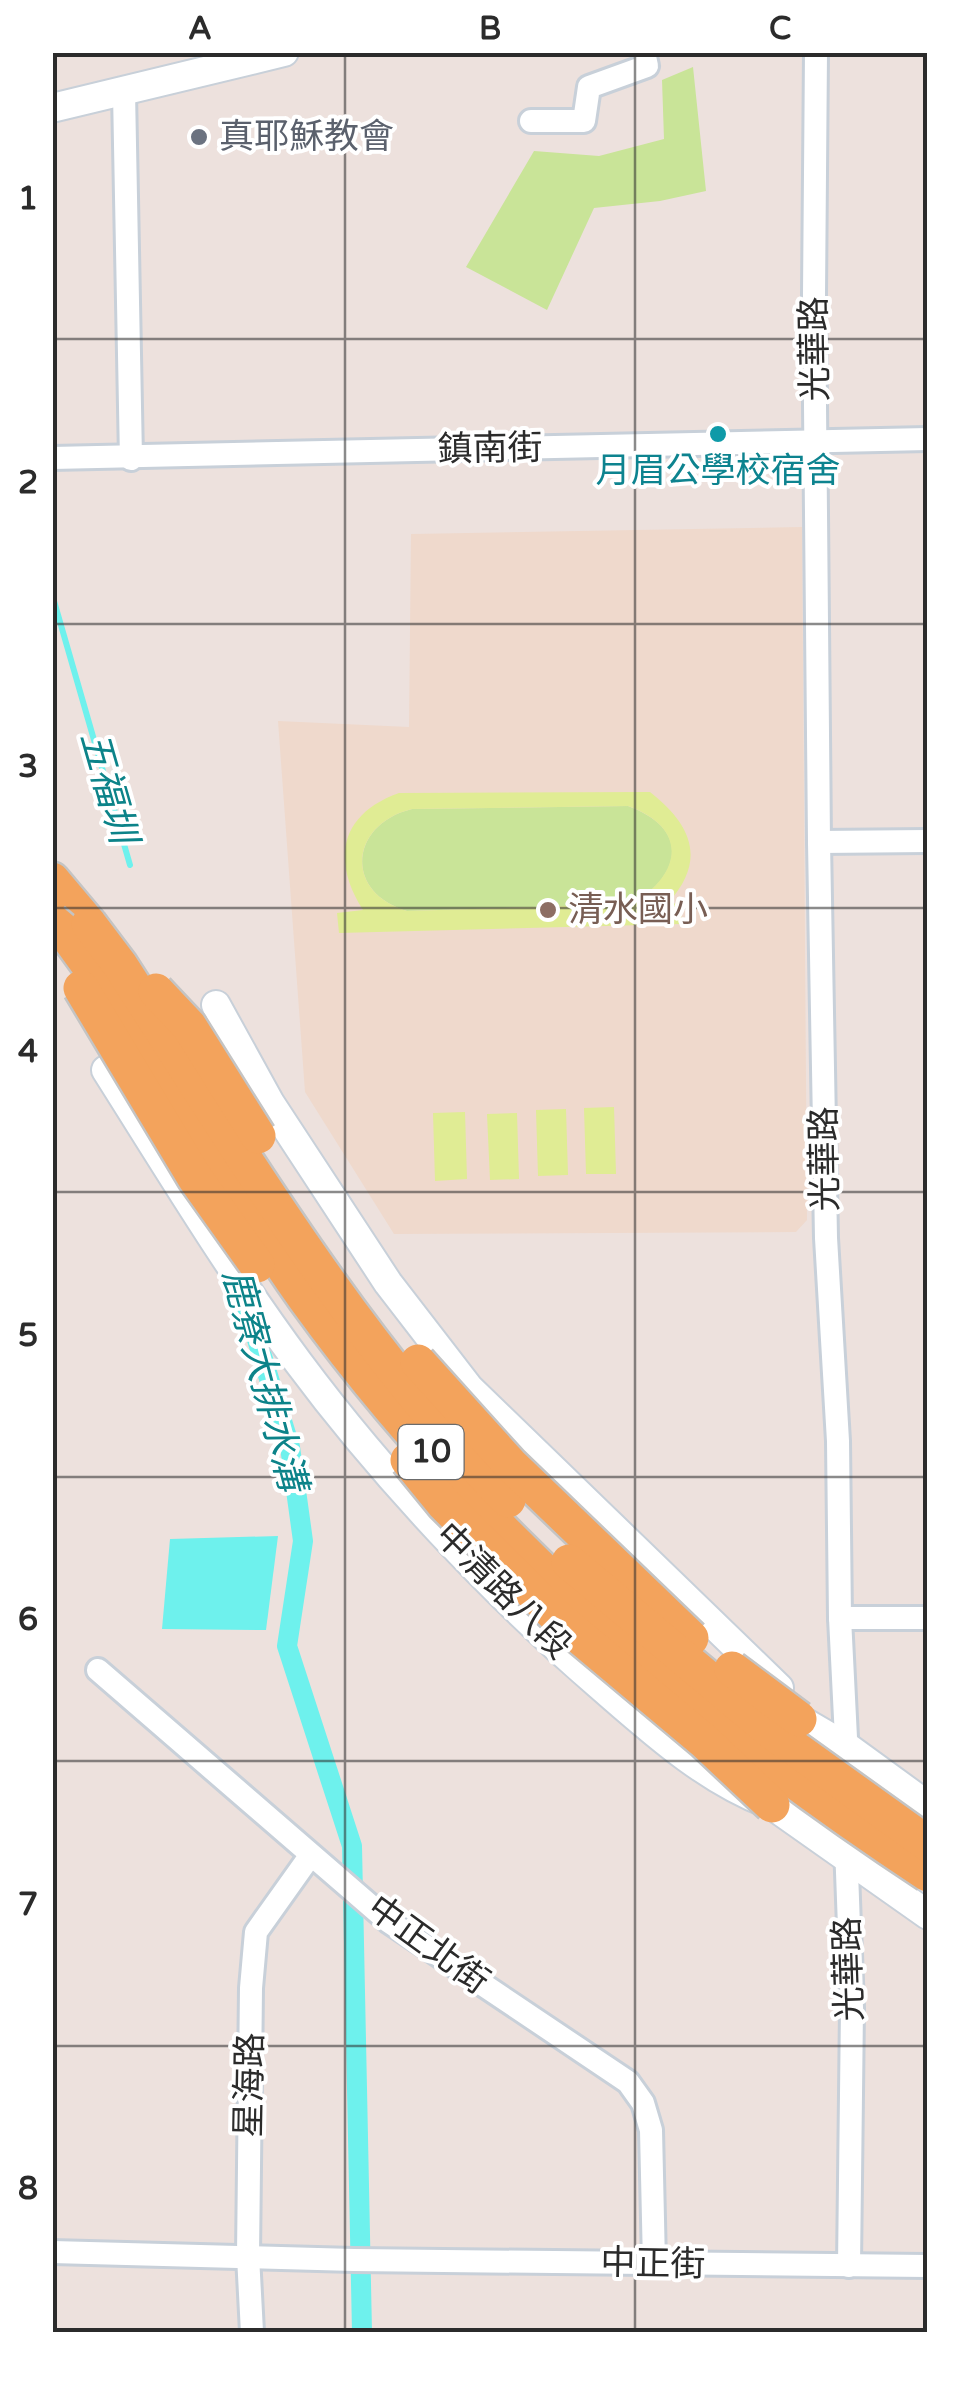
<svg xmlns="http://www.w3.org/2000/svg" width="980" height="2385" viewBox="0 0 980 2385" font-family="'Varela Round','Noto Sans TC',sans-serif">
	<rect width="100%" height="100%" fill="#ede1dd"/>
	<polygon fill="#efd9cc" points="802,527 807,1220 796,1232 394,1234 305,1092 278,721 409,727 411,534"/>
	<g fill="#c9e498">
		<polygon points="693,67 706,191 660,201 594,208 547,310 466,267 534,151 599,156 664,139 662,80"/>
		<path d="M 628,806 C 690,829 682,874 632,904 L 407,911 C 343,892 350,824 412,809 Z"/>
	</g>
	<g fill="#e0ec94" fill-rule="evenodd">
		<path d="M 650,792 C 692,825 707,860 668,903 L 682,904 L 681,924 L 339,933 L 337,913 L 363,910 C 331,860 340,814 399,793 ZM 628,806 C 689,828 682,874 632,904 L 407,911 C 343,892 350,824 412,809 Z"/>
		<polygon points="614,1107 616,1174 586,1174 584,1108"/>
		<polygon points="566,1109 568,1175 538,1176 536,1110"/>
		<polygon points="465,1112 467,1179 435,1181 433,1113"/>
		<polygon points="517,1113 519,1179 490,1180 487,1114"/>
	</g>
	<polygon fill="#6ef1ed" points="278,1536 266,1630 162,1629 170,1539"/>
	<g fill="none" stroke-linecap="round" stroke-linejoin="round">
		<polyline stroke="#6ef1ed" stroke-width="6" points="52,594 130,865"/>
		<polyline stroke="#6ef1ed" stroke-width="20" points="243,1294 290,1447 303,1541 287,1646 352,1846 362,2332"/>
		<g stroke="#c8d0d9" stroke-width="28">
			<g id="minor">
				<polyline points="816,52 814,295 819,842 826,1238 838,1441 840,1618 847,1758"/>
				<polyline points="124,92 131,459"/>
				<polyline points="531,121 584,121 589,87 647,66 644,52"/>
				<polyline points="52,458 928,439"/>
				<polyline points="819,842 928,841"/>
				<polyline points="840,1618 928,1618"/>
				<polyline points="98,1670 388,1921 628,2082 643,2103 651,2130 654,2264"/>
				<polyline points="846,1845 852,2008 849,2266"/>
				<polyline points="52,2252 354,2260 928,2266"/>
				<polyline points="252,2332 248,2256 251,1988 256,1932 310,1856"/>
			</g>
		</g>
		<g stroke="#c8d0d9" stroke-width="32">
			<g id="tertiary">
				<polyline points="52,108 284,52"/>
				<polyline points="216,1005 270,1103 388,1283 469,1388 779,1688"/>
				<path d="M 106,1070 C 168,1168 229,1269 298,1362 C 382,1475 492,1592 598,1684 C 651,1730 705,1780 772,1805 L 928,1915"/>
				<polyline points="799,1719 847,1747 928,1806"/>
			</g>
		</g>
		<g stroke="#c4c4c4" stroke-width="40">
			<polyline id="primary" points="52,880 89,924"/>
		</g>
		<use href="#minor" stroke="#fff" stroke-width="22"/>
		<use href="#tertiary" stroke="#fff" stroke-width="28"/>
		<use href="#primary" stroke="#f3a35c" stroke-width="35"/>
		<g stroke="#c4c4c4" stroke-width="40" stroke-linecap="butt">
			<g id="primary-bridge">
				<path d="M 52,921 L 65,932 C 87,963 110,993 131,1024 C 191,1114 242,1210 305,1298 C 471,1528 692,1719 928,1874"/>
				<path d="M 89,924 L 120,965 C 239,1149 353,1342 508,1500"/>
				<polyline points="81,988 195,1178 257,1265"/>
				<polyline points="156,991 189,1026 258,1136"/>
				<polyline points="418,1362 510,1464 691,1638"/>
				<polyline points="408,1460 444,1504 562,1622 704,1741 772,1805"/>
				<polyline points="569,1562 772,1732 928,1844"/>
				<polyline points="732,1669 799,1719"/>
			</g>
		</g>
		<use href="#primary-bridge" stroke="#f3a35c" stroke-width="35"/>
	</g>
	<path fill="none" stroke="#2b2b2b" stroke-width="2.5" stroke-opacity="0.55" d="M 345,52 L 345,2332M 635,52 L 635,2332M 52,339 L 928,339M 52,624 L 928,624M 52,908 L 928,908M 52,1192 L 928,1192M 52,1477 L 928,1477M 52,1761 L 928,1761M 52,2046 L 928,2046"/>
	<circle fill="#6b7280" stroke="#fff" stroke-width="4" cx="199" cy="137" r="10"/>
	<circle fill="#0f9aa8" stroke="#fff" stroke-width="4" cx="718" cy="434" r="10"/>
	<circle fill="#8d6e63" stroke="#fff" stroke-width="4" cx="548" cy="910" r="10"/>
	<g text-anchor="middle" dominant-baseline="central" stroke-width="8" stroke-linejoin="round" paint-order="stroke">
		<rect fill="#fff" stroke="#6b6b6b" stroke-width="2.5" x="398.5" y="1425" width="65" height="54" rx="8"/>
		<g font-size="32" font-weight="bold" fill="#2b2b2b">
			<text x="431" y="1452">10</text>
		</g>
		<g font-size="35" fill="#5b616d" stroke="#fff" text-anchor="start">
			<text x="219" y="137">真耶穌教會</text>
		</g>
		<g font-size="35" fill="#2b2b2b" stroke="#fff">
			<text transform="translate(815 349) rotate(-91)">光華路</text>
			<text transform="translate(490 449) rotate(-1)">鎮南街</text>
			<text transform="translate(825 1159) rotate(-91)">光華路</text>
			<text transform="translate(503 1591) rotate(45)">中清路八段</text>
			<text transform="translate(428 1945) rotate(36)">中正北街</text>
			<text transform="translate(849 1969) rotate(-92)">光華路</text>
			<text transform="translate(250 2085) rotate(-89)">星海路</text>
			<text transform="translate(653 2264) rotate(1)">中正街</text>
		</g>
		<g font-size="35" fill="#0d838f" stroke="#fff">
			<text x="718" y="471">月眉公學校宿舍</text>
		</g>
		<g font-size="35" fill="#785e54" stroke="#fff" text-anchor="start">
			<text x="568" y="910">清水國小</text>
		</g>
		<g font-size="38" font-style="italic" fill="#0c8389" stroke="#fff">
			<text transform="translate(108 787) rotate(74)">五福圳</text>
			<text transform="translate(264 1380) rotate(75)">鹿寮大排水溝</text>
		</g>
	</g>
	<rect width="980" height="2385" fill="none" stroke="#ffffff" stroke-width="110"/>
	<rect x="55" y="55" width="870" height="2275" fill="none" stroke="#2b2b2b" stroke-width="4"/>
	<g font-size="32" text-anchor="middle" font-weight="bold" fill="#2b2b2b">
		<text x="200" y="39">A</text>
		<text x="490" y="39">B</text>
		<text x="780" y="39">C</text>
		<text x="28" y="209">1</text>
		<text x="28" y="493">2</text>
		<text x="28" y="777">3</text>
		<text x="28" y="1062">4</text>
		<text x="28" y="1346">5</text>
		<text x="28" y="1630">6</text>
		<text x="28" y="1915">7</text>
		<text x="28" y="2199">8</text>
	</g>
</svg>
